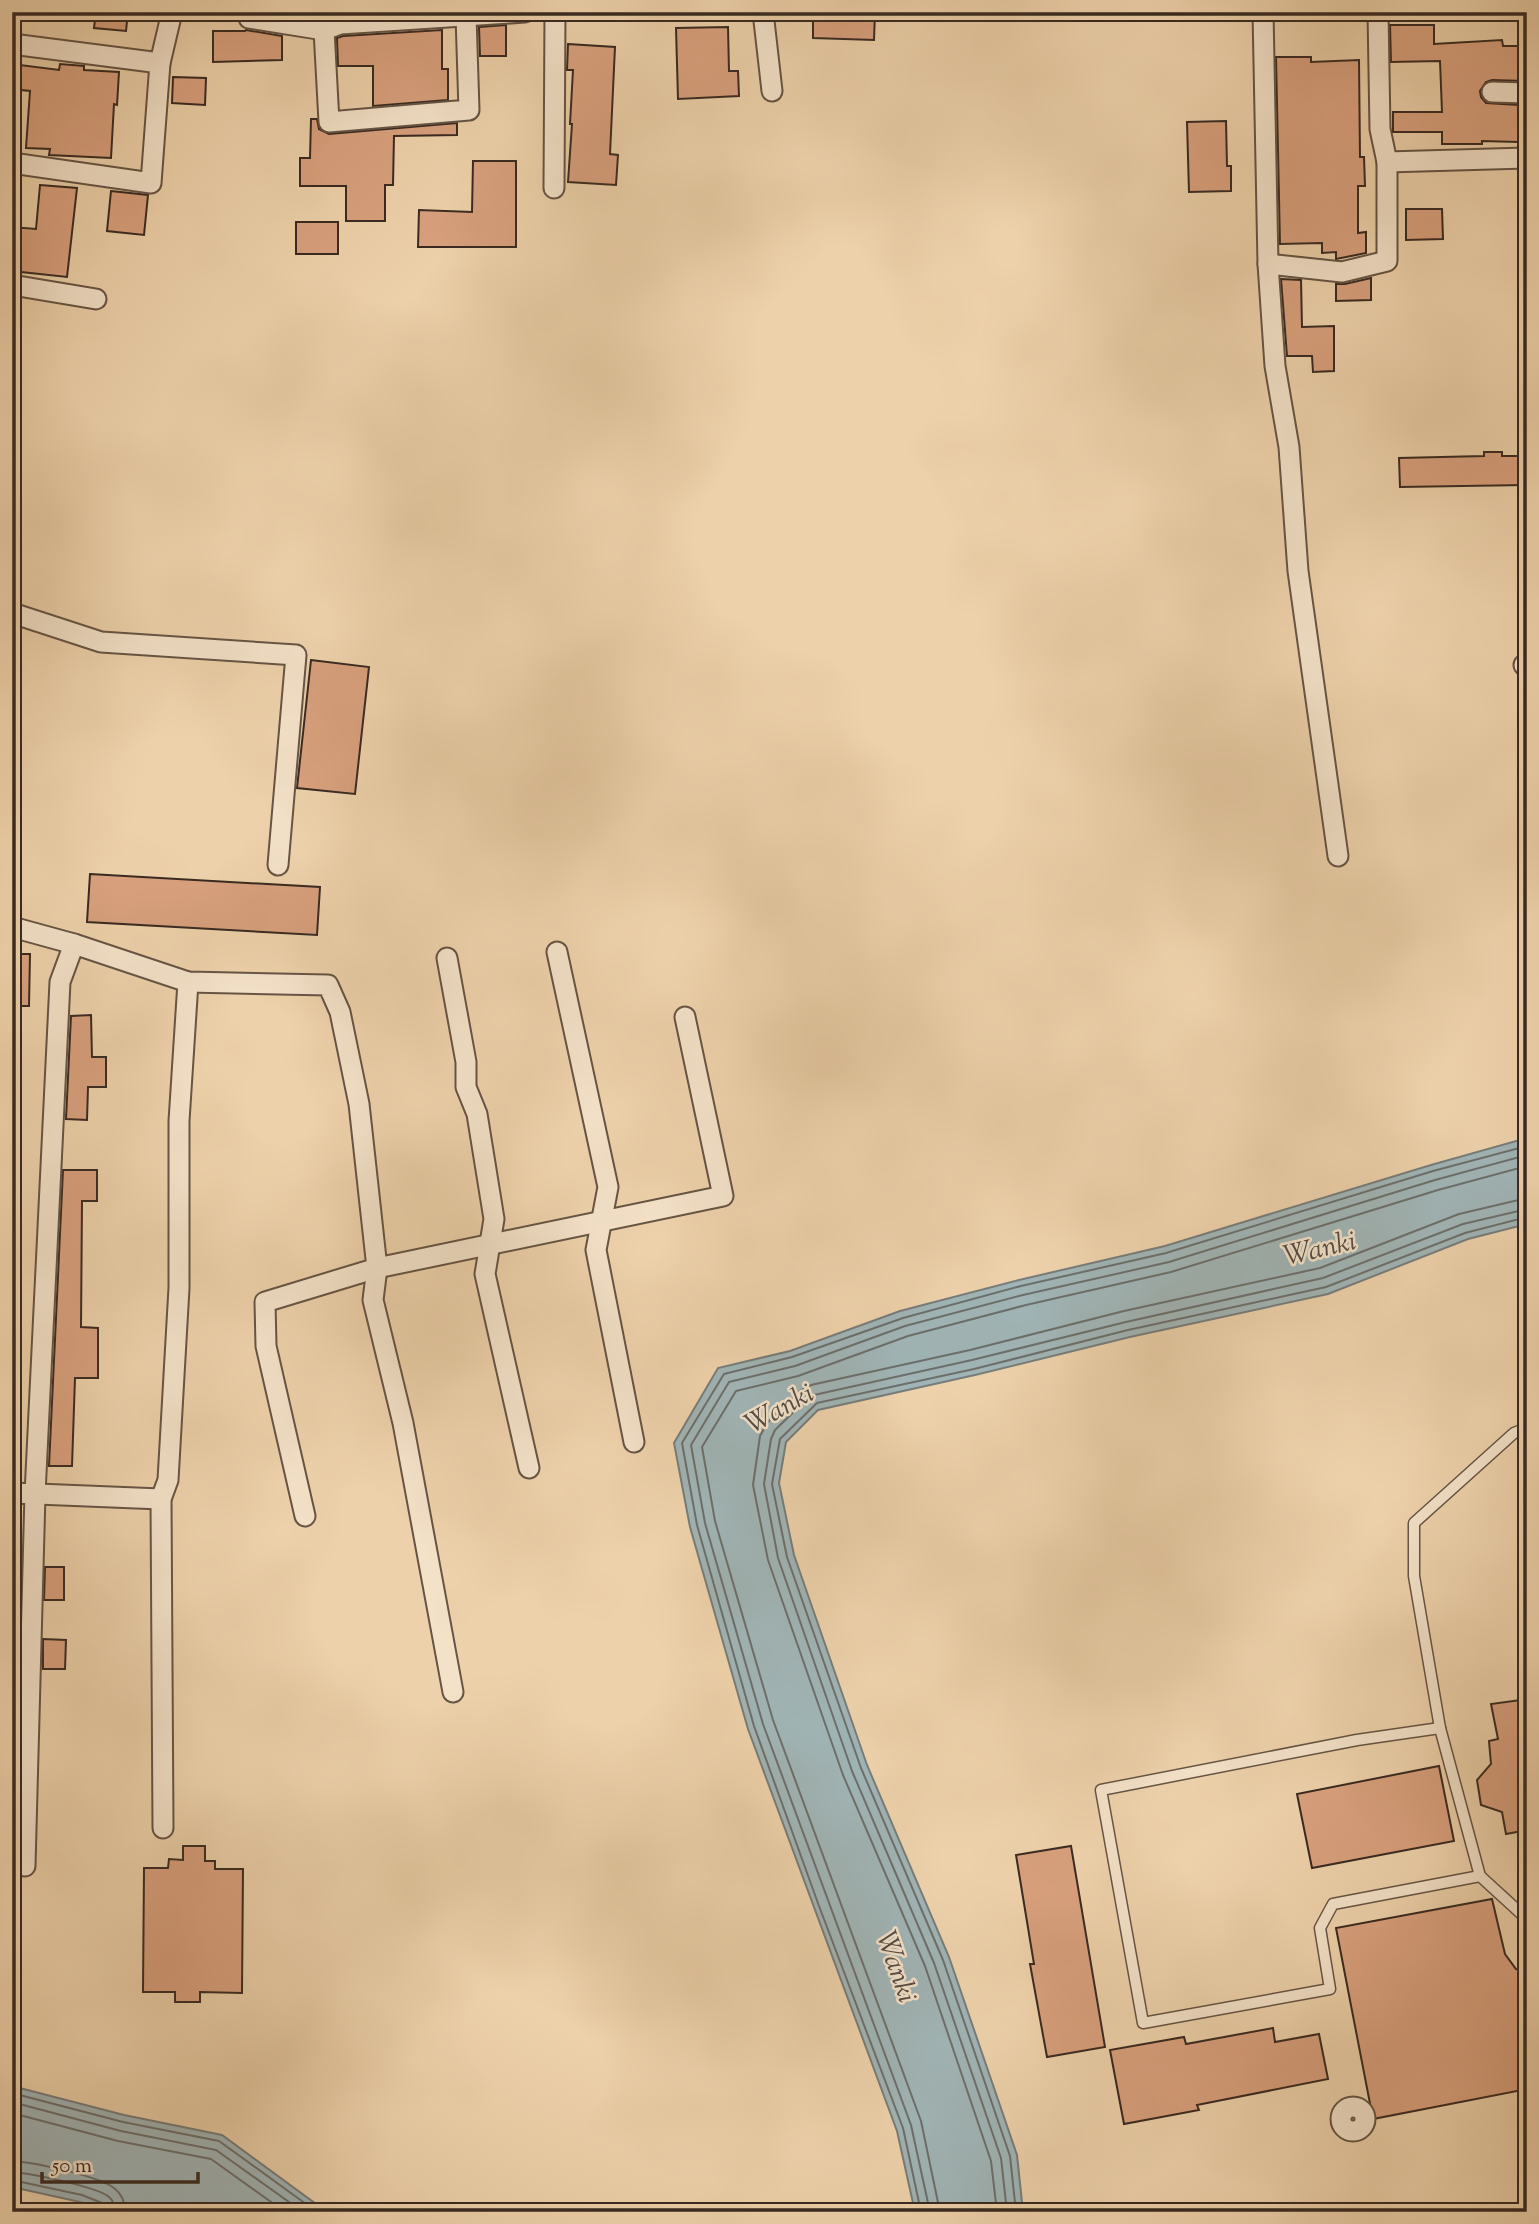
<svg xmlns="http://www.w3.org/2000/svg" width="1539" height="2224" viewBox="0 0 1539 2224" font-family="'Sorts Mill Goudy',serif">
	<rect width="100%" height="100%" fill="#edd1aa"/>
	<filter id="stains"><feTurbulence type="fractalNoise" baseFrequency=".00286" numOctaves="4"/><feColorMatrix values="0 0 0 0 .2 0 0 0 0 .09 0 0 0 0 .02 0 0 0 .5 -.17"/></filter>
	<radialGradient id="worn" r=".72"><stop offset=".6" stop-color="#630" stop-opacity="0"/><stop offset="1" stop-color="#630" stop-opacity=".3"/></radialGradient>
	<g fill="#a0b4b5" stroke="#777d7a" stroke-width="2">
		<polygon points="1527,1138 1527,1224 1468,1239 1328,1294 1130,1337 975,1375 818,1410 786,1442 779,1483 794,1555 867,1765 949,1957 1017,2155 1023,2212 915,2212 897,2131 748,1729 690,1527 674,1443 718,1368 790,1351 900,1311 1019,1280 1165,1246 1431,1165"/>
		<polygon points="12,2086 124,2115 222,2135 327,2212 108,2212 80,2202 12,2187"/>
	</g>
	<g fill="none" stroke-linecap="round" stroke-linejoin="round">
		<g stroke="#6c6f6c" stroke-width="2">
			<polyline points="12,2093 123,2122 219,2141 317,2212"/>
			<polyline points="12,2102 121,2131 216,2150 303,2212"/>
			<polyline points="12,2113 118,2141 211,2159 285,2212"/>
			<path d="M 12,2161 C 32,2162 99,2176 114,2188 C 122,2194 125,2202 125,2212"/>
			<path d="M 12,2172 C 29,2173 98,2187 109,2197 C 114,2201 115,2206 115,2212"/>
			<polyline points="12,2180 82,2195 102,2203 106,2212"/>
			<polyline points="921,2212 903,2128 819,1906 754,1726 697,1525 682,1443 724,1374 792,1357 903,1318 1021,1286 1166,1253 1433,1171 1527,1146"/>
			<polyline points="930,2212 911,2125 763,1724 705,1523 691,1445 729,1382 795,1366 905,1326 1023,1295 1169,1262 1435,1180 1527,1155"/>
			<polyline points="940,2212 921,2121 773,1720 715,1521 702,1447 736,1391 798,1376 908,1336 1026,1305 1171,1272 1438,1190 1527,1166"/>
			<polyline points="997,2212 991,2161 925,1966 843,1775 768,1560 753,1485 760,1436 768,1422 800,1391 811,1385 970,1350 1124,1311 1320,1268 1459,1214 1527,1198"/>
			<polyline points="1007,2212 1001,2158 934,1963 852,1771 778,1558 764,1484 771,1439 775,1430 807,1399 814,1395 972,1360 1126,1322 1323,1278 1463,1224 1527,1209"/>
			<polyline points="1016,2212 1010,2156 943,1960 861,1768 787,1557 772,1484 780,1439 817,1403 974,1369 1128,1330 1326,1287 1465,1233 1527,1217"/>
		</g>
	</g>
	<g fill="#d8a07d" stroke="#392a22" stroke-width="2">
		<polygon points="96,12 128,12 126,31 94,28"/>
		<polygon points="813,12 875,12 874,40 813,38"/>
		<polygon points="506,25 506,56 480,56 479,27"/>
		<polygon points="1390,25 1434,25 1434,44 1502,40 1503,46 1527,46 1527,81 1492,80 1486,82 1480,91 1481,97 1486,103 1519,105 1518,142 1482,141 1482,144 1442,144 1442,132 1393,132 1393,112 1442,112 1440,61 1391,62"/>
		<polygon points="728,27 729,71 738,71 739,96 678,99 676,28"/>
		<polygon points="246,30 282,36 282,60 213,62 213,31 245,31"/>
		<polygon points="442,30 442,69 448,69 448,100 373,106 373,66 338,66 337,38 343,36"/>
		<polygon points="568,44 615,47 610,154 618,155 616,185 568,182 572,124 570,124 573,70 567,70"/>
		<polygon points="1276,57 1311,57 1311,62 1359,60 1360,157 1364,157 1365,186 1358,186 1358,233 1366,232 1366,253 1336,259 1336,252 1322,253 1322,243 1280,244"/>
		<polygon points="12,64 59,70 60,64 84,66 84,70 119,72 117,105 114,104 111,158 49,155 50,149 26,148 30,91 12,89"/>
		<polygon points="173,77 206,78 205,105 172,103"/>
		<polygon points="311,119 317,119 319,129 329,134 457,123 457,135 394,136 393,185 385,185 385,221 346,221 346,186 300,186 300,158 310,158"/>
		<polygon points="1226,121 1227,166 1231,166 1231,191 1189,192 1187,122"/>
		<polygon points="473,161 516,161 516,247 418,247 419,210 472,212"/>
		<polygon points="40,185 77,188 67,277 12,271 12,227 36,229"/>
		<polygon points="111,191 148,195 144,235 107,231"/>
		<polygon points="1406,209 1442,209 1443,239 1406,240"/>
		<rect x="296" y="222" width="42" height="32"/>
		<polygon points="1371,278 1371,300 1336,301 1336,284 1345,284"/>
		<polygon points="1281,279 1301,280 1302,327 1334,326 1334,371 1313,372 1312,356 1287,356"/>
		<polygon points="1484,452 1502,452 1502,456 1527,456 1527,485 1400,487 1399,458 1484,456"/>
		<polygon points="311,660 369,667 355,794 297,788"/>
		<polygon points="90,874 320,887 317,935 87,922"/>
		<polygon points="12,954 30,954 29,1006 12,1006"/>
		<polygon points="91,1015 92,1057 106,1057 106,1087 88,1087 87,1120 66,1119 71,1016"/>
		<polygon points="63,1170 97,1170 97,1201 82,1201 81,1327 98,1328 98,1378 75,1378 72,1466 49,1466"/>
		<polygon points="45,1567 64,1567 64,1600 44,1600"/>
		<polygon points="43,1639 66,1640 65,1669 43,1669"/>
		<polygon points="1527,1699 1527,1830 1506,1834 1502,1812 1481,1805 1477,1780 1491,1764 1489,1741 1498,1739 1491,1704"/>
		<polygon points="1439,1766 1454,1841 1312,1868 1297,1794"/>
		<polygon points="183,1846 205,1846 205,1861 215,1861 215,1869 243,1869 242,1993 200,1992 200,2002 175,2002 175,1992 143,1992 144,1868 168,1868 169,1859 183,1860"/>
		<polygon points="1071,1846 1105,2047 1047,2057 1030,1964 1034,1964 1016,1855"/>
		<polygon points="1492,1899 1505,1954 1516,1969 1527,1971 1527,2089 1373,2119 1336,1928"/>
		<polygon points="1273,2028 1275,2042 1319,2034 1328,2079 1197,2105 1199,2110 1124,2124 1110,2050 1184,2037 1186,2044"/>
	</g>
	<g fill="none" stroke-linecap="round" stroke-linejoin="round">
		<g stroke="#665444" stroke-width="13">
			<g id="service">
				<polyline points="1440,1728 1357,1740 1101,1790 1143,2023 1330,1989 1320,1928 1333,1904 1480,1876 1527,1919"/>
				<polyline points="1480,1876 1440,1728 1414,1576 1414,1523 1514,1433 1527,1428"/>
			</g>
		</g>
		<g stroke="#665444" stroke-width="23">
			<g id="minor">
				<polyline points="247,12 249,18 324,30 340,24 525,12"/>
				<polyline points="763,12 772,91"/>
				<polyline points="1263,12 1268,264 1275,366 1289,447 1298,571 1338,856"/>
				<polyline points="324,30 329,122 469,110 466,16"/>
				<polyline points="12,44 160,63"/>
				<polyline points="1492,92 1527,93"/>
				<polyline points="1387,162 1527,158"/>
				<polyline points="12,163 151,183 160,63 172,12"/>
				<polyline points="554,188 555,12"/>
				<polyline points="1268,264 1342,272 1387,261 1387,162 1380,129 1378,12"/>
				<polyline points="12,285 96,299"/>
				<polyline points="12,613 101,642 296,655 278,865"/>
				<polyline points="1524,665 1527,665"/>
				<polyline points="12,927 74,944 188,982 328,985 340,1012 359,1104 377,1268 373,1300 403,1423 453,1692"/>
				<polyline points="557,952 608,1187 596,1250 634,1442"/>
				<polyline points="447,958 466,1062 466,1087 477,1114 494,1219 485,1274 529,1468"/>
				<polyline points="12,1493 161,1499"/>
				<polyline points="305,1516 266,1346 265,1302 377,1268 723,1196 685,1017"/>
				<polyline points="163,1828 161,1499 168,1480 179,1288 179,1121 188,982"/>
				<polyline points="25,1866 35,1494 60,982 74,944"/>
				<circle cx="1353" cy="2119" r="12"/>
			</g>
		</g>
		<use href="#service" stroke="#f3e1c8" stroke-width="10"/>
		<use href="#minor" stroke="#f3e1c8" stroke-width="19"/>
	</g>
	<g text-anchor="middle" dominant-baseline="central" stroke-width="5" stroke-linejoin="round" paint-order="stroke">
		<g font-size="28" font-style="italic" fill="#534c47" stroke="#f3e1c8">
			<text transform="translate(1320 1250) rotate(-13)">Wanki</text>
			<text transform="translate(780 1410) rotate(-29)">Wanki</text>
			<text transform="translate(895 1967) rotate(71)">Wanki</text>
		</g>
	</g>
	<rect width="1539" height="2224" fill="none" stroke="#edd1aa" stroke-width="42"/>
	<rect x="14" y="14" width="1511" height="2196" fill="none" stroke="#392a22" stroke-width="3.5"/>
	<rect x="21" y="21" width="1497" height="2182" fill="none" stroke="#392a22" stroke-width="2"/>
	<path d="M42 2172v10h156v-10" fill="none" stroke="#392a22" stroke-width="3.5"/>
	<text x="52" y="2172" font-size="21" fill="#392a22" stroke="#f3e1c8" stroke-width="5" paint-order="stroke">50 m</text>
	<rect width="100%" height="100%" filter="url(#stains)"/>
	<rect width="100%" height="100%" fill="url(#worn)"/>
</svg>
